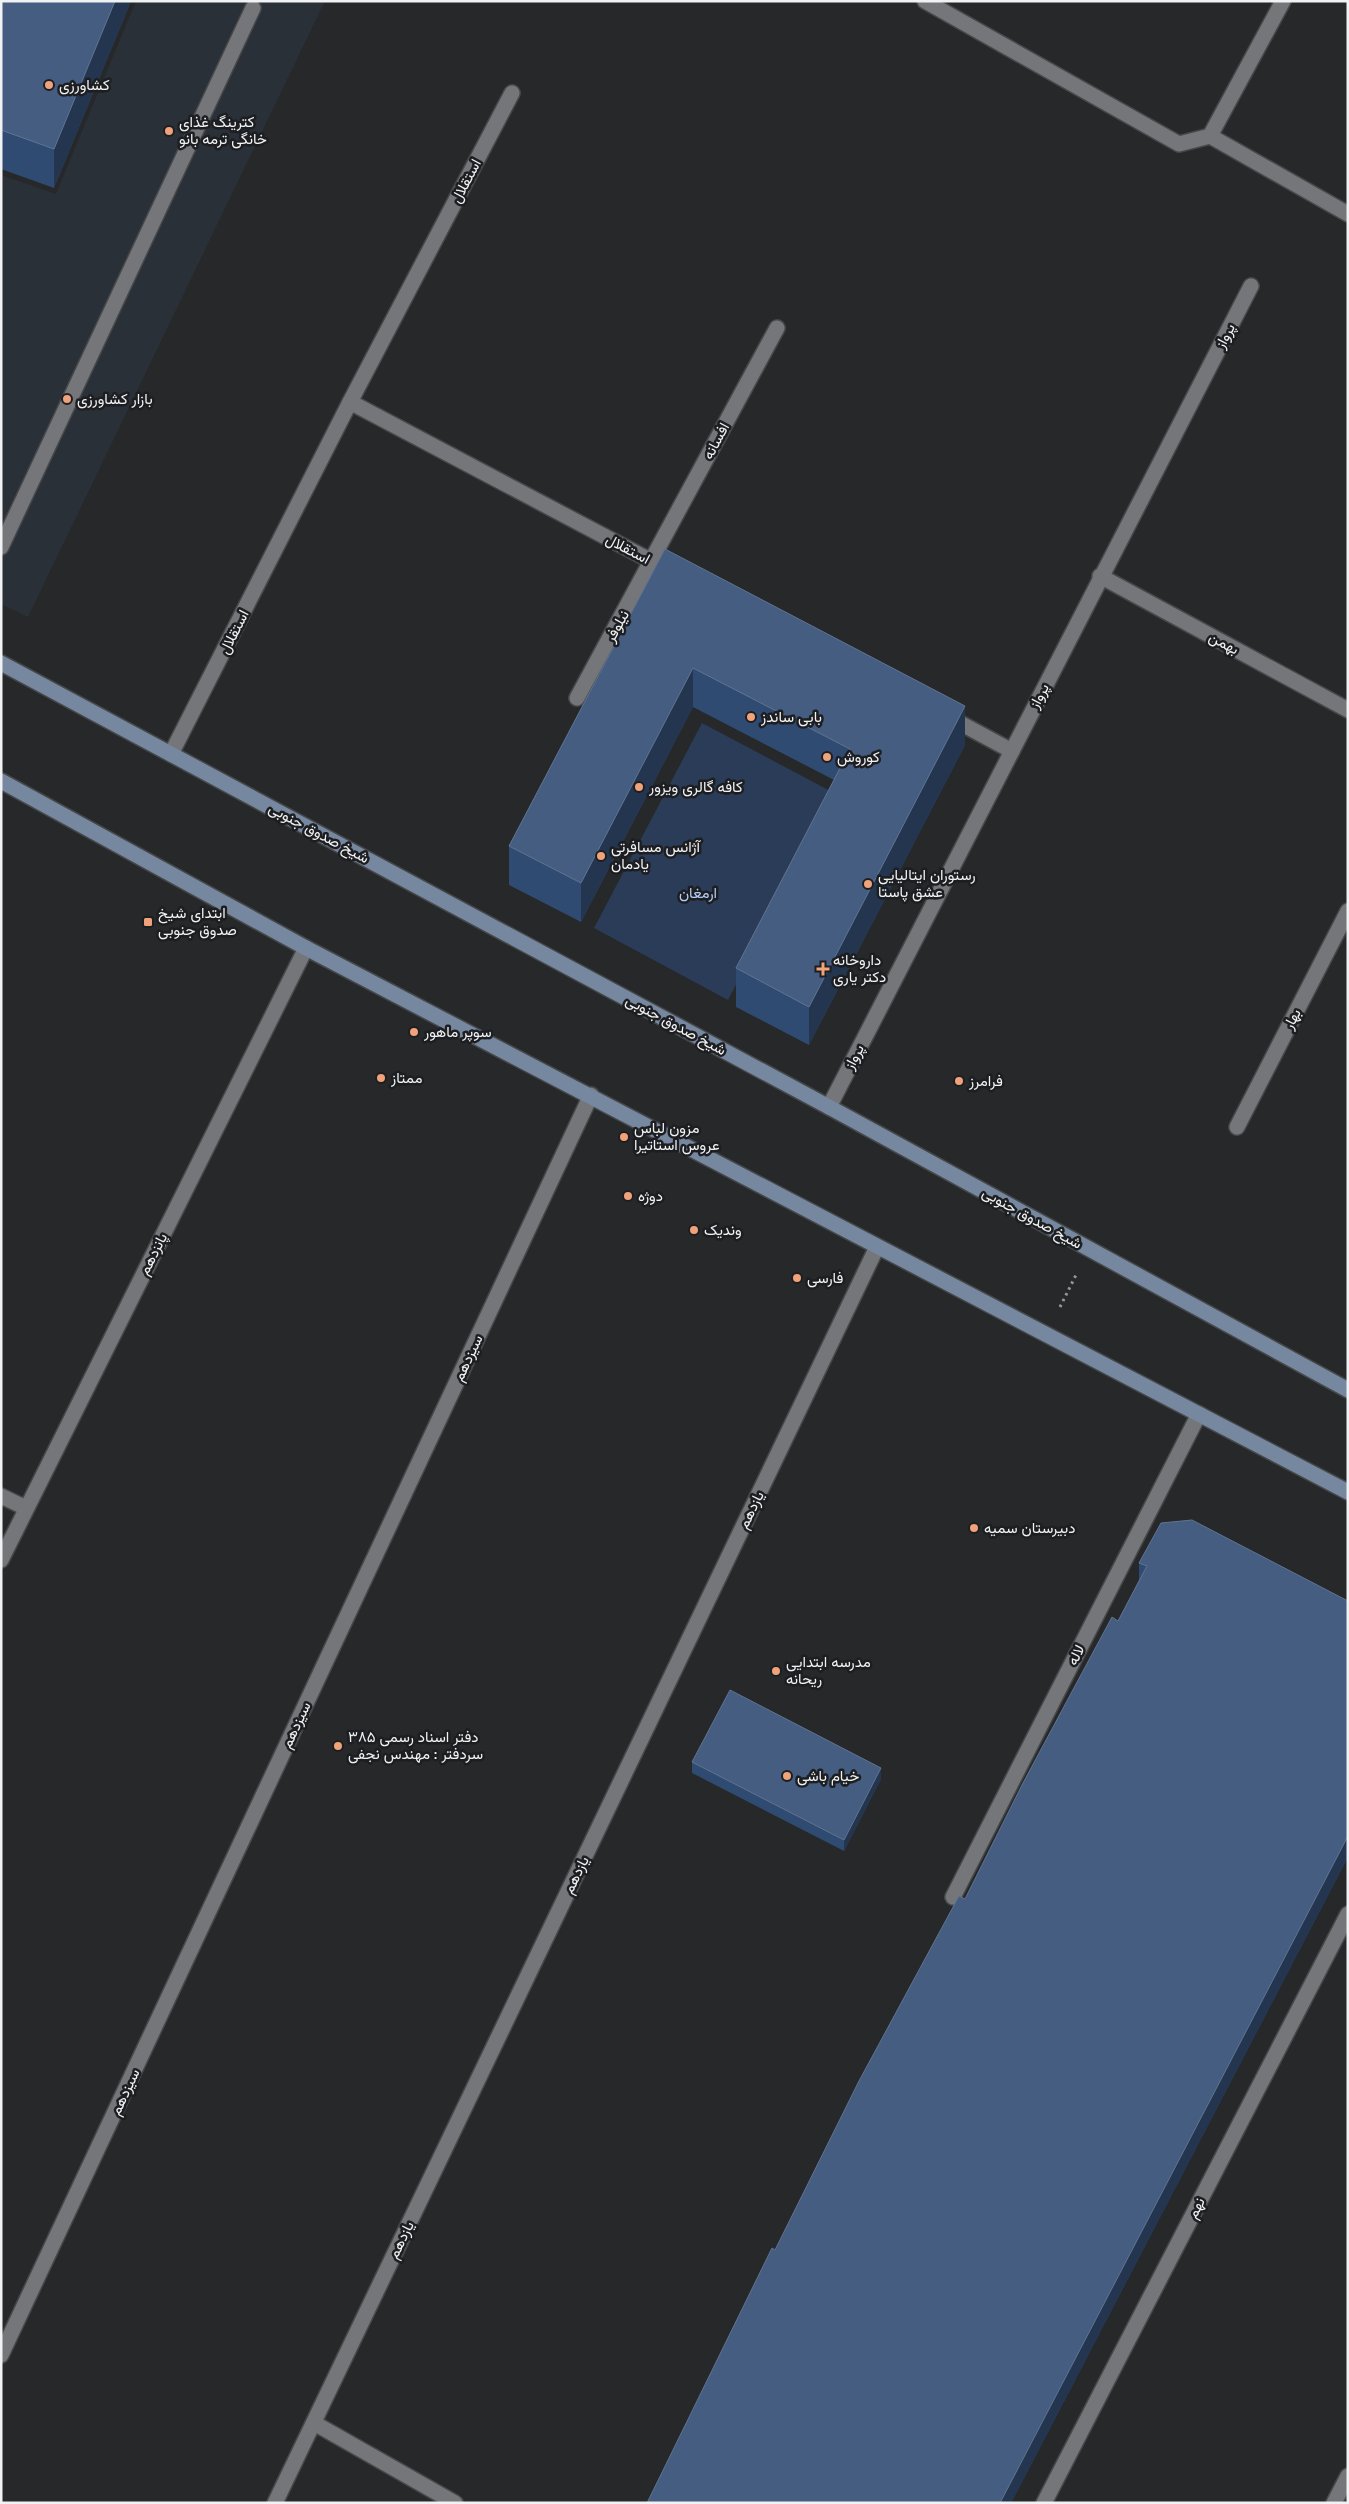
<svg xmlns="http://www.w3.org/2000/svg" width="1349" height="2504" viewBox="0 0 1349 2504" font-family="'Fira Sans',Vazirmatn,sans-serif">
	<rect width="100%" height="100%" fill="#26282a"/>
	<polygon fill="#2a3037" points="136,1 325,1 28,617 1,604 1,175 56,194"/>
	<polygon fill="#2a3c57" points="702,723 836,794 728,1000 594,928"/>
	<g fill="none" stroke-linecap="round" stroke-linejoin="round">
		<g stroke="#454749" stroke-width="18">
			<g id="lane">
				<polyline points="925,1 1179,144 1210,136 1283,1"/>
				<polyline points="1210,136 1348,214"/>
				<polyline points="1,547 253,8"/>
			</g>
		</g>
		<g stroke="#454749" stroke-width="18">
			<g id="street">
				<polyline points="350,402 674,573"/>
				<polyline points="1100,576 1348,710"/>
				<polyline points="577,698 777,328"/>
				<polyline points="947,716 1012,751"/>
				<polyline points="171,754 350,402 512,93"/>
				<polyline points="829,1107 1251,286"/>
				<polyline points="1237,1127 1348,911"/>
				<polyline points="1,1496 26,1508"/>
				<polyline points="1,1560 306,948"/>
				<polyline points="953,1897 1199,1414"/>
				<polyline points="1,2355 591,1095"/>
				<polyline points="314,2423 455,2503"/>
				<polyline points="275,2503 877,1247"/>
				<polyline points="1044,2503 1348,1914"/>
				<polyline points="1334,2503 1348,2476"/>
			</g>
		</g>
		<g stroke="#454749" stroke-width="18">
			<g id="secondary">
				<polyline points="1,663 829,1107 1348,1390"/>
				<polyline points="1,781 306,948 1348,1492"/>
			</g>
		</g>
		<polyline stroke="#949698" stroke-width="3" stroke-dasharray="2.5 4" stroke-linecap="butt" points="1060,1307 1076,1275"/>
		<use href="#lane" stroke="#747679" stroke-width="15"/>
		<use href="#street" stroke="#747679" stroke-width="15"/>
		<use href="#secondary" stroke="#7687a0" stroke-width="15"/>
	</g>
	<g fill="#304b72">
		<polygon points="1,1 131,1 54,188 1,169"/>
		<polygon points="665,549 965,745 809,1045 736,1007 736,968 834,780 693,707 581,922 509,885 509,846"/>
		<polygon points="1139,1563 1348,1601 1348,1857 1011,2503 775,2250 965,1899 1118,1621 1139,1580"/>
		<polygon points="692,1762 881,1779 844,1851 692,1773"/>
	</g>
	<g fill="#24354f">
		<polygon points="115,1 131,1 54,188 54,149"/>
		<polygon points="693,668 693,707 581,922 581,883"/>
		<polygon points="965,706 965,745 809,1045 809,1007"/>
		<polygon points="881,1768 881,1779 844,1851 844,1840"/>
		<polygon points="1348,1836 1348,1857 1011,2503 1000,2503"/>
	</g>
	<g fill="#455d80" stroke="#607492">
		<polygon points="1,1 115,1 54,149 1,130"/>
		<polygon points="665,549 965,706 809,1007 736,968 850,749 693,668 581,883 509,846"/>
		<polygon points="1192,1520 1348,1601 1348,1836 1000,2503 647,2503 772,2248 775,2250 859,2081 959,1896 965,1899 1023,1783 1112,1617 1118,1621 1147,1566 1139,1563 1161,1523"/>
		<polygon points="730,1690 881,1768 844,1840 692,1762"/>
	</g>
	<g fill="#f0a27a" stroke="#1d1e21" stroke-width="2">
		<circle cx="49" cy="85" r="5"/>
		<circle cx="169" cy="131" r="5"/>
		<circle cx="67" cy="399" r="5"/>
		<circle cx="751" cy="717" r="5"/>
		<circle cx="827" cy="757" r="5"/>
		<circle cx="639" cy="787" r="5"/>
		<circle cx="601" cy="856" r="5"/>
		<circle cx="868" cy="884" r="5"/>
		<rect x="143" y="917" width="10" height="10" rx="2.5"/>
		<path d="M820.5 961.5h5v5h5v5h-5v5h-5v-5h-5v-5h5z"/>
		<circle cx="414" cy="1032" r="5"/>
		<circle cx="381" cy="1078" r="5"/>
		<circle cx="959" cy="1081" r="5"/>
		<circle cx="624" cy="1137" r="5"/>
		<circle cx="628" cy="1196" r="5"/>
		<circle cx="694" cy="1230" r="5"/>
		<circle cx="797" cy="1278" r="5"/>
		<circle cx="974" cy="1528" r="5"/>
		<circle cx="776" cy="1671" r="5"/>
		<circle cx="338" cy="1746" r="5"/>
		<circle cx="787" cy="1776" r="5"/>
	</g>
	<g text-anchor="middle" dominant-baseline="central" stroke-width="5" stroke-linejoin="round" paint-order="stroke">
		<g font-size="15" fill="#f0f2f3" stroke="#1d1e21" text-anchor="start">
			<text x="59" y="85">کشاورزی</text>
			<text x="179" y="122">کترینگ غذای<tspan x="179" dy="17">خانگی ترمه بانو</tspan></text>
			<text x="77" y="399">بازار کشاورزی</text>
			<text x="761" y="717">بابی ساندز</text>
			<text x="837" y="757">کوروش</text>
			<text x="649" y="787">کافه گالری ویزور</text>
			<text x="611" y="847">آژانس مسافرتی<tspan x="611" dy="17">یادمان</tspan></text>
			<text x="878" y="875">رستوران ایتالیایی<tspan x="878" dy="17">عشق پاستا</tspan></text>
			<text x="158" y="913">ابتدای شیخ<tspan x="158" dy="17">صدوق جنوبی</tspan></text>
			<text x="833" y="960">داروخانه<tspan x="833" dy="17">دکتر یاری</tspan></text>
			<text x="424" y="1032">سوپر ماهور</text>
			<text x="391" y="1078">ممتاز</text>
			<text x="969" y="1081">فرامرز</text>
			<text x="634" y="1128">مزون لباس<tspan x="634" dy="17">عروس استاتیرا</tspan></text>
			<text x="638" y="1196">دوژه</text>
			<text x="704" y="1230">وندیک</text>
			<text x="807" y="1278">فارسی</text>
			<text x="984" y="1528">دبیرستان سمیه</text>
			<text x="786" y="1662">مدرسه ابتدایی<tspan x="786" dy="17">ریحانه</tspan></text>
			<text x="348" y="1737">دفتر اسناد رسمی ۳۸۵<tspan x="348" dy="17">سردفتر : مهندس نجفی</tspan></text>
			<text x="797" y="1776">خیام باشی</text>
		</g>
		<g font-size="15" fill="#f0f2f3" stroke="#1d1e21">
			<text transform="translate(466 181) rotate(-62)">استقلال</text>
			<text transform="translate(1225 336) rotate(-63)">پرواز</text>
			<text transform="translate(716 441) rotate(-62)">افسانه</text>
			<text transform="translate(628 549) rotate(28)">استقلال</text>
			<text transform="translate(617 626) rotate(-61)">نیلوفر</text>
			<text transform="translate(234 632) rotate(-63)">استقلال</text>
			<text transform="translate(1224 643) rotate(28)">بهمن</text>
			<text transform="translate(1039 696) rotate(-63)">پرواز</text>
			<text transform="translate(319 833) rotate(28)">شیخ صدوق جنوبی</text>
			<text transform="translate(1292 1019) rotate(-63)">بهار</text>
			<text transform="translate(676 1025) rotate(28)">شیخ صدوق جنوبی</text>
			<text transform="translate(854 1057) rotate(-63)">پرواز</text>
			<text transform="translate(1032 1218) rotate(29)">شیخ صدوق جنوبی</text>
			<text transform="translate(153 1254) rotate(-63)">پانزدهم</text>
			<text transform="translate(468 1358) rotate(-65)">سیزدهم</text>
			<text transform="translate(751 1510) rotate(-64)">یازدهم</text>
			<text transform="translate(1076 1655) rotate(-63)">لاله</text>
			<text transform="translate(296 1725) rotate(-65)">سیزدهم</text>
			<text transform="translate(576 1875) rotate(-64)">یازدهم</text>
			<text transform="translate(125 2092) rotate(-65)">سیزدهم</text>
			<text transform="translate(1196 2208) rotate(-63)">نهم</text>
			<text transform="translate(401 2240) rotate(-64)">یازدهم</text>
		</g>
		<g font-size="15" fill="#b1cdf7" stroke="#1d1e21">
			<text x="698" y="893">ارمغان</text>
		</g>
	</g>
	<rect width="1349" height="2504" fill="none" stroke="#f0f2f3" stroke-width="5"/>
</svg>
